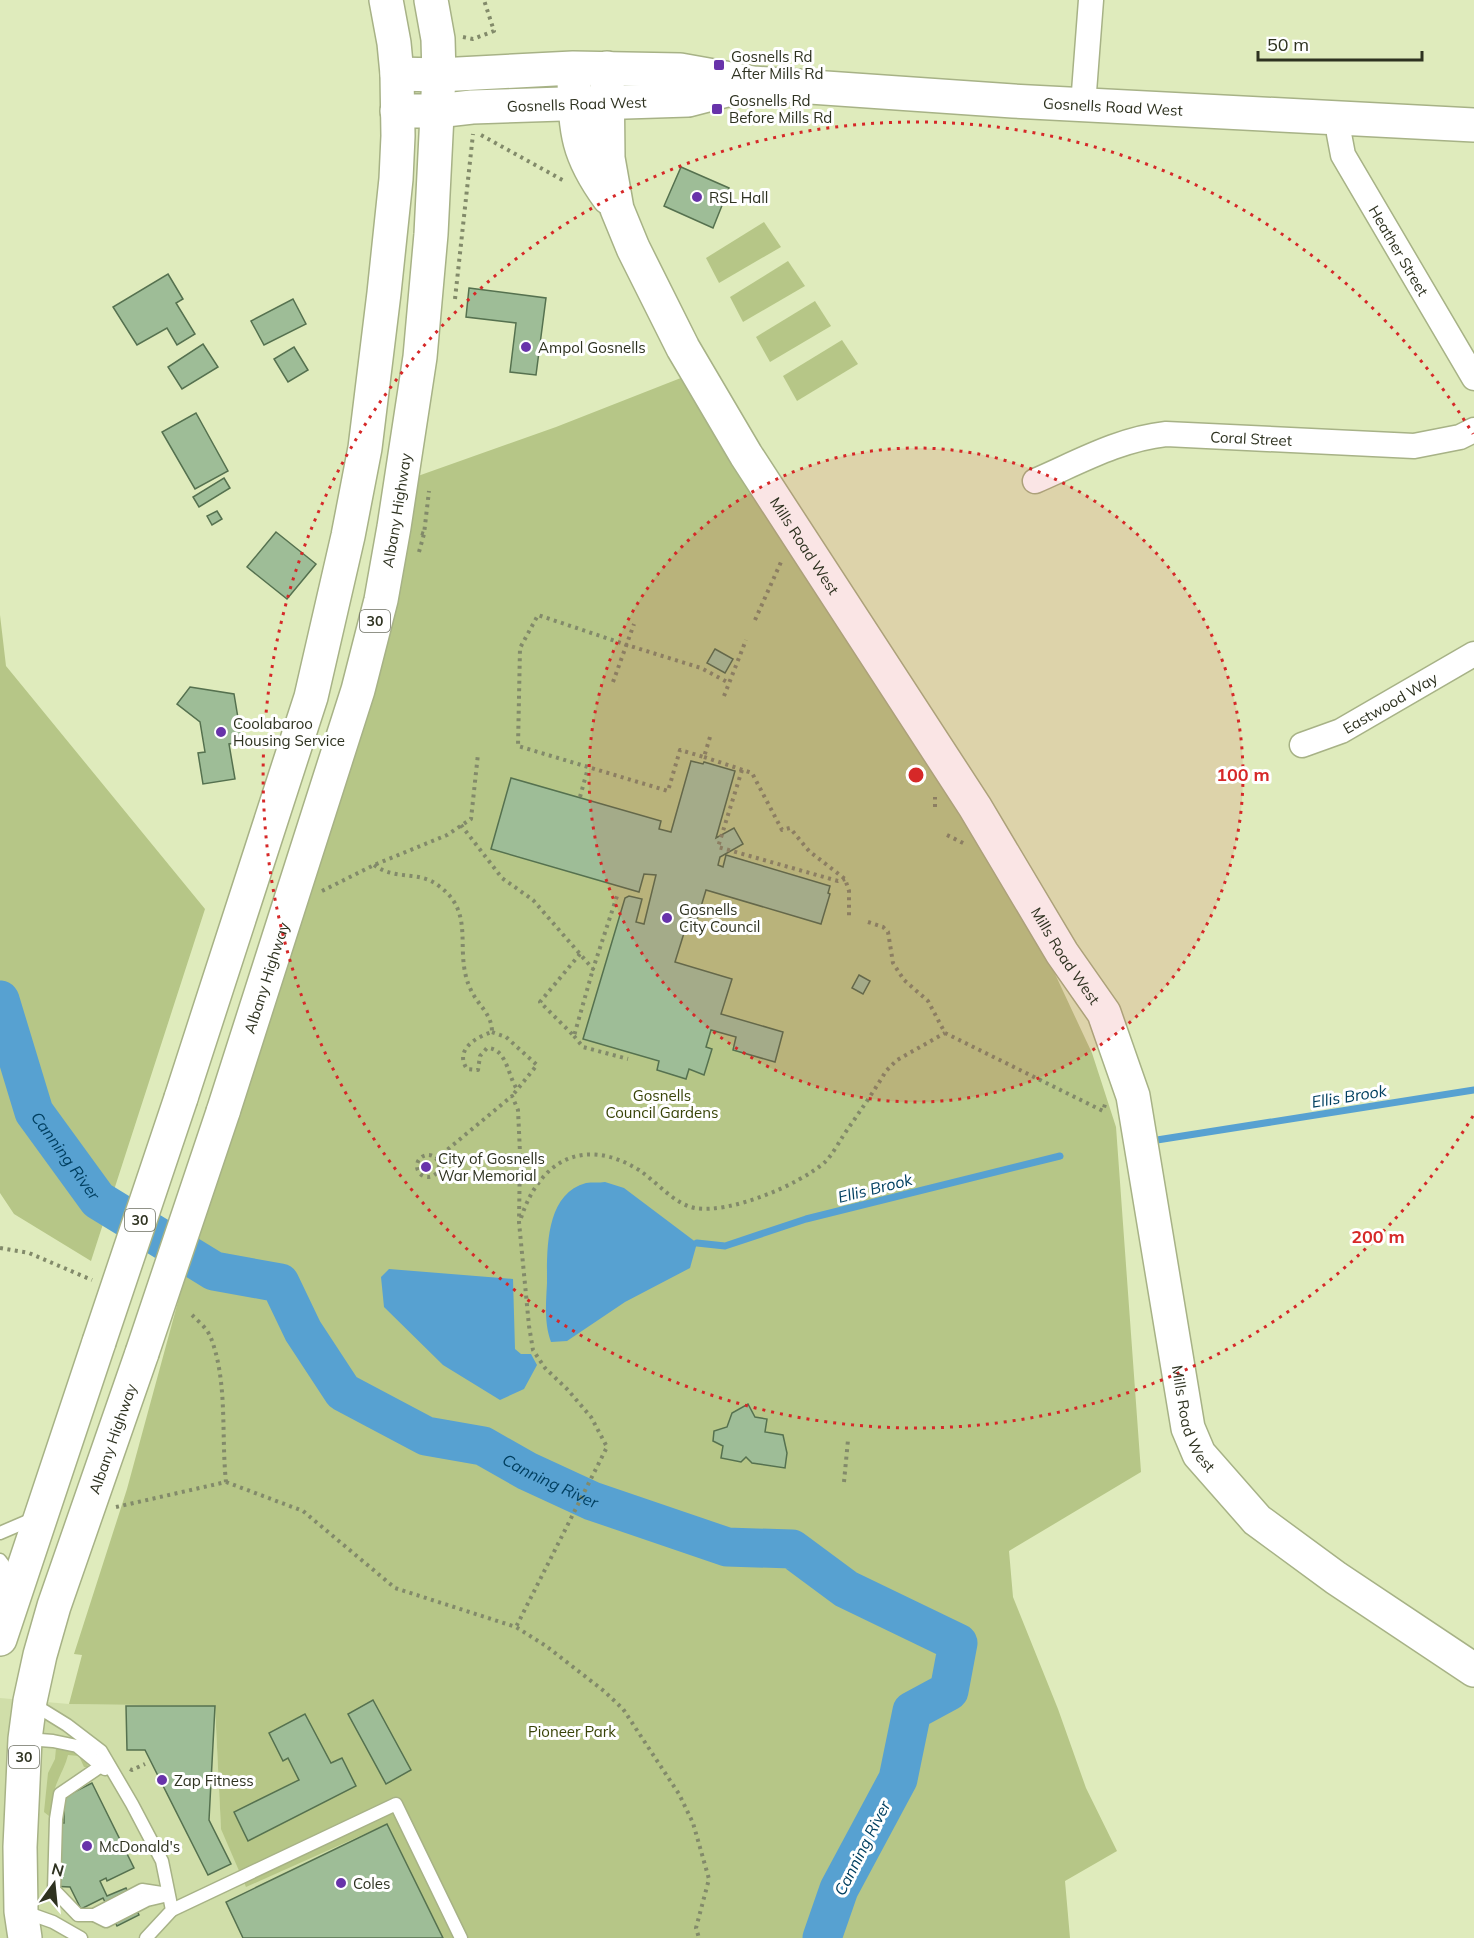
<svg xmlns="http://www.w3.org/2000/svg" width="1474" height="1938" viewBox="0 0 1474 1938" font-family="Mulish,sans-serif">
	<rect width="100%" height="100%" fill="#dfebbc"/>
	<polygon fill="#d0dea9" points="0,1698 69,1704 215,1706 221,1829 387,1824 443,1938 0,1938"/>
	<g fill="#b6c687">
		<polygon points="764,222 781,247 719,283 706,258"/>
		<polygon points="788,261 805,286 743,322 730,297"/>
		<polygon points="815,301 831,326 770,362 756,337"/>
		<polygon points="842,340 858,364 797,401 783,376"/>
		<polygon points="691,374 997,850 1092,1053 1116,1127 1141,1472 1009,1551 1013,1597 1058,1709 1086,1788 1117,1851 1065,1881 1070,1938 443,1938 387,1824 246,1887 221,1829 215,1706 69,1704 82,1655 74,1654 127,1489 401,482 556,427"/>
		<polygon points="0,615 6,666 205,909 91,1261 14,1214 0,1193"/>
		<path d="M 56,1748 L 72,1750 L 87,1759 L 88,1767 L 84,1767 L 79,1756 L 68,1755 C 65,1768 57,1779 54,1792 C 52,1800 54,1810 49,1816 L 44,1812 L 48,1773 L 55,1759 Z"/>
	</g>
	<g fill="#57a1d1">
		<path d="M 605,1182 L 624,1188 L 697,1243 L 690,1268 L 625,1302 L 567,1341 L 551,1342 C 544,1323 546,1303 547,1283 C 547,1250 545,1194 586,1183 C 592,1182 599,1183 605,1182 Z"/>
		<polygon points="389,1269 513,1279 515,1349 521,1354 531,1354 537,1365 524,1389 500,1400 443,1365 384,1307 381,1277"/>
	</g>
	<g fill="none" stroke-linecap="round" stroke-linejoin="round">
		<g stroke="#57a1d1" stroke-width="7">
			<polyline points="1157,1140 1474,1090"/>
			<polyline points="697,1243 725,1246 806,1219 1060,1156"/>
		</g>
		<path stroke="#57a1d1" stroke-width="39" id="s1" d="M 0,1000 L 34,1112 L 98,1200 L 214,1271 L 280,1283 L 303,1331 L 343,1392 L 426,1436 L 483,1446 L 527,1471 L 592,1501 L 727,1547 L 792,1549 L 846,1589 L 958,1643 L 949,1691 L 912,1711 L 898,1779 L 839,1889 L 822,1938"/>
	</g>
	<g fill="#9ebd97" stroke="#55714f" stroke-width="1.5">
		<polygon points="681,167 729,188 713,228 664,206"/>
		<polygon points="168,274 183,299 176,303 195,334 177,345 167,328 137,345 113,307"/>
		<polygon points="469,288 546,298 536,375 510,372 516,323 466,317"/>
		<polygon points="293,299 306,324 264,345 251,321"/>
		<polygon points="203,344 218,367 182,389 168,367"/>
		<polygon points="294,347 308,370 288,382 274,359"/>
		<polygon points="196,413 228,471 195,489 162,432"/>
		<polygon points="224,478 230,488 199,507 193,497"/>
		<polygon points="217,511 222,519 212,525 207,516"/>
		<polygon points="276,532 316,564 287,599 247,567"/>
		<polygon points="715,649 733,659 725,673 707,663"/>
		<polygon points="190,687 234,694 242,742 229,744 235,779 203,784 198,753 205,752 200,722 177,704"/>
		<polygon points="691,761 703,764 704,762 735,771 716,838 734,828 743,844 720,857 718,865 723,867 726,855 830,886 828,893 830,894 821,924 706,890 697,920 689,917 675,962 732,979 721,1014 783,1032 775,1062 733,1050 736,1037 711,1030 706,1047 712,1049 704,1075 689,1069 686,1079 657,1070 659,1061 583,1039 625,898 629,896 642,899 636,922 644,924 656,875 644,874 639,892 491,849 511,778 661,821 659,829 671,832"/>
		<polygon points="859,975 870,981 863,994 852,988"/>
		<polygon points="748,1404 755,1417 767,1419 765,1432 783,1435 787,1453 785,1468 752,1463 746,1457 741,1462 721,1458 723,1446 713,1441 714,1431 727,1427 732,1413"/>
		<polygon points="373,1700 411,1770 386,1784 348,1714"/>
		<polygon points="126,1706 215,1706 209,1820 231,1864 208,1875 145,1750 127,1750"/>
		<polygon points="305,1714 331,1763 342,1758 356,1786 248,1841 234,1812 299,1780 288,1758 283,1761 269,1733"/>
		<polygon points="92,1783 134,1868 107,1881 106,1878 100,1881 107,1896 126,1888 139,1915 117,1926 103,1898 81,1909 70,1887 50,1886 52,1823 64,1823 64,1797"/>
		<polygon points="387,1824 443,1938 243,1938 226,1902"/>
	</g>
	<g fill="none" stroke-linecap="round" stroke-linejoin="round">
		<g stroke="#a7b286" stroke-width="15">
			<g id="lane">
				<polyline points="0,1533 35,1518"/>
				<polyline points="0,1560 3,1564 3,1592"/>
				<polyline points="33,1704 67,1725 101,1751 132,1804 162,1861 172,1910 146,1938"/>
				<polyline points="27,1739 53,1741 77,1746 105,1769"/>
				<polyline points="101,1766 60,1794 56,1819 54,1890 78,1915 94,1915 142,1890 168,1894"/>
				<polyline points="172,1910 396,1804 461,1938"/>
				<polyline points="25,1912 53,1922 81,1938"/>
				<polyline points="94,1915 106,1921 147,1900 164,1896"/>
			</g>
		</g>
		<g stroke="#a7b286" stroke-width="27">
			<g id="street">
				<polyline points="1083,105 1091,0"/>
				<path id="s2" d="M 1340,118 L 1339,134 L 1343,155 L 1474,378"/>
				<path id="s3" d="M 1035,481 C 1077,463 1119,439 1166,434 L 1414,446 L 1460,437 L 1474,430"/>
				<path id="s4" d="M 1302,745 L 1341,731 L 1474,654"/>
			</g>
		</g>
		<g stroke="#a7b286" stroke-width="36">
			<g id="secondary">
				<path id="s5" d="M 607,68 L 608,158 L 617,209 L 633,248 L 683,348 L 746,455 L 975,807 L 1062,953 L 1104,1013 L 1133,1096 L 1188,1428 L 1199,1454 L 1257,1520 L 1336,1578 L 1474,1670"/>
				<path id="s6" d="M 397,74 L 439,75 L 573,68 L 680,70 L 753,83 L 1013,101 L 1474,125"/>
				<path d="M 574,81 C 576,133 577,154 609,198"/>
				<path id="s7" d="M 397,111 L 437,111 L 472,107 L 688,100 L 742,86"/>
			</g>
		</g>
		<g stroke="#a7b286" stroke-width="36">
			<g id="highway">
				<polyline points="181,1098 311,697 348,536 365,448 384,293 396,179 398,136 397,74 394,43 386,0"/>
				<path id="s8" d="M 223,1112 L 358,690 L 381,600 L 394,527 L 420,357 L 431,234 L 439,75 L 438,39 L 431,0"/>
				<polyline points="0,1639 99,1342"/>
				<path id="s9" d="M 25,1938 L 21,1911 L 20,1847 L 25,1739 L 30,1701 L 40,1655 L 54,1606 L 142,1353"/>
			</g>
		</g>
		<g stroke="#828a6a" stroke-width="4" stroke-dasharray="3 4.5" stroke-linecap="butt">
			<polyline points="463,37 473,39 494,31 484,0"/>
			<polyline points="481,135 566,182"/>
			<polyline points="455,299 473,134"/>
			<polyline points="421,533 424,534 429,491"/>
			<polyline points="419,552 424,534"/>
			<polyline points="755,620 781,562 780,560"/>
			<polyline points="613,682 634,624"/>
			<polyline points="724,696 746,640"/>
			<polyline points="710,737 704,757 680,750 668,791 518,746 520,648 538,615 627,645 701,668 729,683"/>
			<polyline points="704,757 752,773 782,830 790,828 809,851 845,879 849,891 849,918"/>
			<polyline points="742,770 718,847 838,881 845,879"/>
			<polyline points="580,797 588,768"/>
			<polyline points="935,807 935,797"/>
			<polyline points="461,825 502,878 533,900 593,969 617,896"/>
			<polyline points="947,835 965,844"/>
			<path d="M 374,865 C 396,881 419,870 439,886 C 477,914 453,950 470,988 C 477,1005 492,1013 492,1032 C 476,1037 454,1050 467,1069 L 478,1070 L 480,1056 L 487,1048 C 507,1048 508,1077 517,1089"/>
			<polyline points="322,891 374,865 447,835 471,819 478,754"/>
			<polyline points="868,922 883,927 888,932 893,963 904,980 928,1001 945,1033 1103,1111 1106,1101"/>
			<polyline points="580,954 540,1002 574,1036 593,969"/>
			<polyline points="492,1032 506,1037 537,1065 512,1096"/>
			<polyline points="574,1036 583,1047 628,1059"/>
			<circle cx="428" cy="1166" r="11"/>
			<polyline points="436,1159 512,1096 518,1110 520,1153 519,1222 529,1326 533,1350 545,1368 567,1389 591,1417 607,1447 516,1627"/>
			<path d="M 521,1218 C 540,1160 584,1136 639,1170 C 657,1182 674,1204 695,1208 C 730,1214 799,1185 825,1162 C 832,1155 838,1144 843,1136 C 858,1114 873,1093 886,1071 L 897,1060 L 945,1033"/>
			<polyline points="0,1248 29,1253 92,1280"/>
			<polyline points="226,1482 303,1511 395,1588 516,1627 546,1646 604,1691 623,1709 679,1794 693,1823 709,1879 696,1928 699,1938"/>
			<polyline points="844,1482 848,1440"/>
			<path d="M 116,1507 L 226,1482 C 221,1435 228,1383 211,1338 C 208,1329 197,1320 190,1313"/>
			<polyline points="130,1769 132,1770 145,1764"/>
		</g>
		<use href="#lane" stroke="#fff" stroke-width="12"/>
		<use href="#street" stroke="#fff" stroke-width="24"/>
		<use href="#secondary" stroke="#fff" stroke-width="33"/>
		<use href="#highway" stroke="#fff" stroke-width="33"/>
		<g stroke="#a7b286" stroke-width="36" stroke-linecap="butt">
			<g id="highway-bridge">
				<polyline points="99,1342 181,1098"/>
				<polyline points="142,1353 223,1112"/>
			</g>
		</g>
		<use href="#highway-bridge" stroke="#fff" stroke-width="33"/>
	</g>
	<circle cx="916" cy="775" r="327" fill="#d62828" fill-opacity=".12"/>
	<g fill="none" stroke="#d62828" stroke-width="3" stroke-dasharray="3 6">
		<circle cx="916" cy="775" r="327"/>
		<path d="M1473 1116A653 653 0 1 1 1473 434"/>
	</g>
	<g fill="#6833aa" stroke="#fff" stroke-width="2">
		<rect x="713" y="59" width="12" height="12" rx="3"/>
		<rect x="711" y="103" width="12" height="12" rx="3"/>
		<circle cx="697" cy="197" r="6"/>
		<circle cx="526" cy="347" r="6"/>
		<circle cx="221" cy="732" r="6"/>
		<circle cx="667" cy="918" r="6"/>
		<circle cx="426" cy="1167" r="6"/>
		<circle cx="162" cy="1780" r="6"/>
		<circle cx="87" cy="1846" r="6"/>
		<circle cx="341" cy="1883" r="6"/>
	</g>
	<g text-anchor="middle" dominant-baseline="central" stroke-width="6" stroke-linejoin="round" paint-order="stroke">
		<g fill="#fff" stroke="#6d7063" stroke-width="1.5">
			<rect x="360" y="610" width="30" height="22" rx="4.5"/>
			<rect x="125" y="1209" width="30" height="22" rx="4.5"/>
			<rect x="9" y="1746" width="30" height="22" rx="4.5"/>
		</g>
		<g font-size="14" font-weight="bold" fill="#2e3220">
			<text x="375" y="621">30</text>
			<text x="140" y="1220">30</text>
			<text x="24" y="1757">30</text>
		</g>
		<g font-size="15" fill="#2e3220" stroke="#fff" text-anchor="start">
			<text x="731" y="56">Gosnells Rd<tspan x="731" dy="17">After Mills Rd</tspan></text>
			<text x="729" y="100">Gosnells Rd<tspan x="729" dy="17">Before Mills Rd</tspan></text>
			<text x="709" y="197">RSL Hall</text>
			<text x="538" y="347">Ampol Gosnells</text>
			<text x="233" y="723">Coolabaroo<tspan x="233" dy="17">Housing Service</tspan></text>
			<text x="679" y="909">Gosnells<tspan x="679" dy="17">City Council</tspan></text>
			<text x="438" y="1158">City of Gosnells<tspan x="438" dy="17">War Memorial</tspan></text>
			<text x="174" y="1780">Zap Fitness</text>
			<text x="99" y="1846">McDonald's</text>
			<text x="353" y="1883">Coles</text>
		</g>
		<g font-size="15" fill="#2e3220" stroke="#fff">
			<text stroke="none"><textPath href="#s7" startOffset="180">Gosnells Road West</textPath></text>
			<text stroke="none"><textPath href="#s6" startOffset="718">Gosnells Road West</textPath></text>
			<text stroke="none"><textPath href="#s2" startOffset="148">Heather Street</textPath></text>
			<text stroke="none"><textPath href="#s3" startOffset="225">Coral Street</textPath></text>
			<text stroke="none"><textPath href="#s8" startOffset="627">Albany Highway</textPath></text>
			<text stroke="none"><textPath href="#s5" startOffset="528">Mills Road West</textPath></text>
			<text stroke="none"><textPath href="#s4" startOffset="98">Eastwood Way</textPath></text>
			<text stroke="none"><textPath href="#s5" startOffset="1014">Mills Road West</textPath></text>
			<text stroke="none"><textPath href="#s8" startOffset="141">Albany Highway</textPath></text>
			<text stroke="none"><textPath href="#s5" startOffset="1500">Mills Road West</textPath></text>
			<text stroke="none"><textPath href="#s9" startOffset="513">Albany Highway</textPath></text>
		</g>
		<g font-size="15" fill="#384307" stroke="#fff">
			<text x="662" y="1095">Gosnells<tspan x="662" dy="17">Council Gardens</tspan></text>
			<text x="572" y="1731">Pioneer Park</text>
		</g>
		<g font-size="16" font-style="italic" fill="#003f60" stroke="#fff">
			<text transform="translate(1349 1096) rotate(-9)">Ellis Brook</text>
			<text stroke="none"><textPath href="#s1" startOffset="171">Canning River</textPath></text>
			<text transform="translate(875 1188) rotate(-14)">Ellis Brook</text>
			<text stroke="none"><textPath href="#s1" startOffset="783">Canning River</textPath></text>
			<text transform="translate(862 1848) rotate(-63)">Canning River</text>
		</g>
	</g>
	<circle cx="916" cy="775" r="9" fill="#d62828" stroke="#fff" stroke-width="3"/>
	<g font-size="18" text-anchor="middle" font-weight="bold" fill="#d62828" stroke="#fff" stroke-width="6" stroke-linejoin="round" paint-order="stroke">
		<text x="1243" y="781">100 m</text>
		<text x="1378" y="1243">200 m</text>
	</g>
	<g transform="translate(54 1884) rotate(15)" stroke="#ffffff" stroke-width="4.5" paint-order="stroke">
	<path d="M0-4.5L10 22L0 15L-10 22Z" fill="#2e3220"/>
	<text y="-9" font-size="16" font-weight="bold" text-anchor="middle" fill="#2e3220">N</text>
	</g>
	<path d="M1258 51v9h164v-9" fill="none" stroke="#2e3220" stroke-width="3"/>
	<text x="1267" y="51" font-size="18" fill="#2e3220" stroke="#ffffff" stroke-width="4.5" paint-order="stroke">50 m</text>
</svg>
